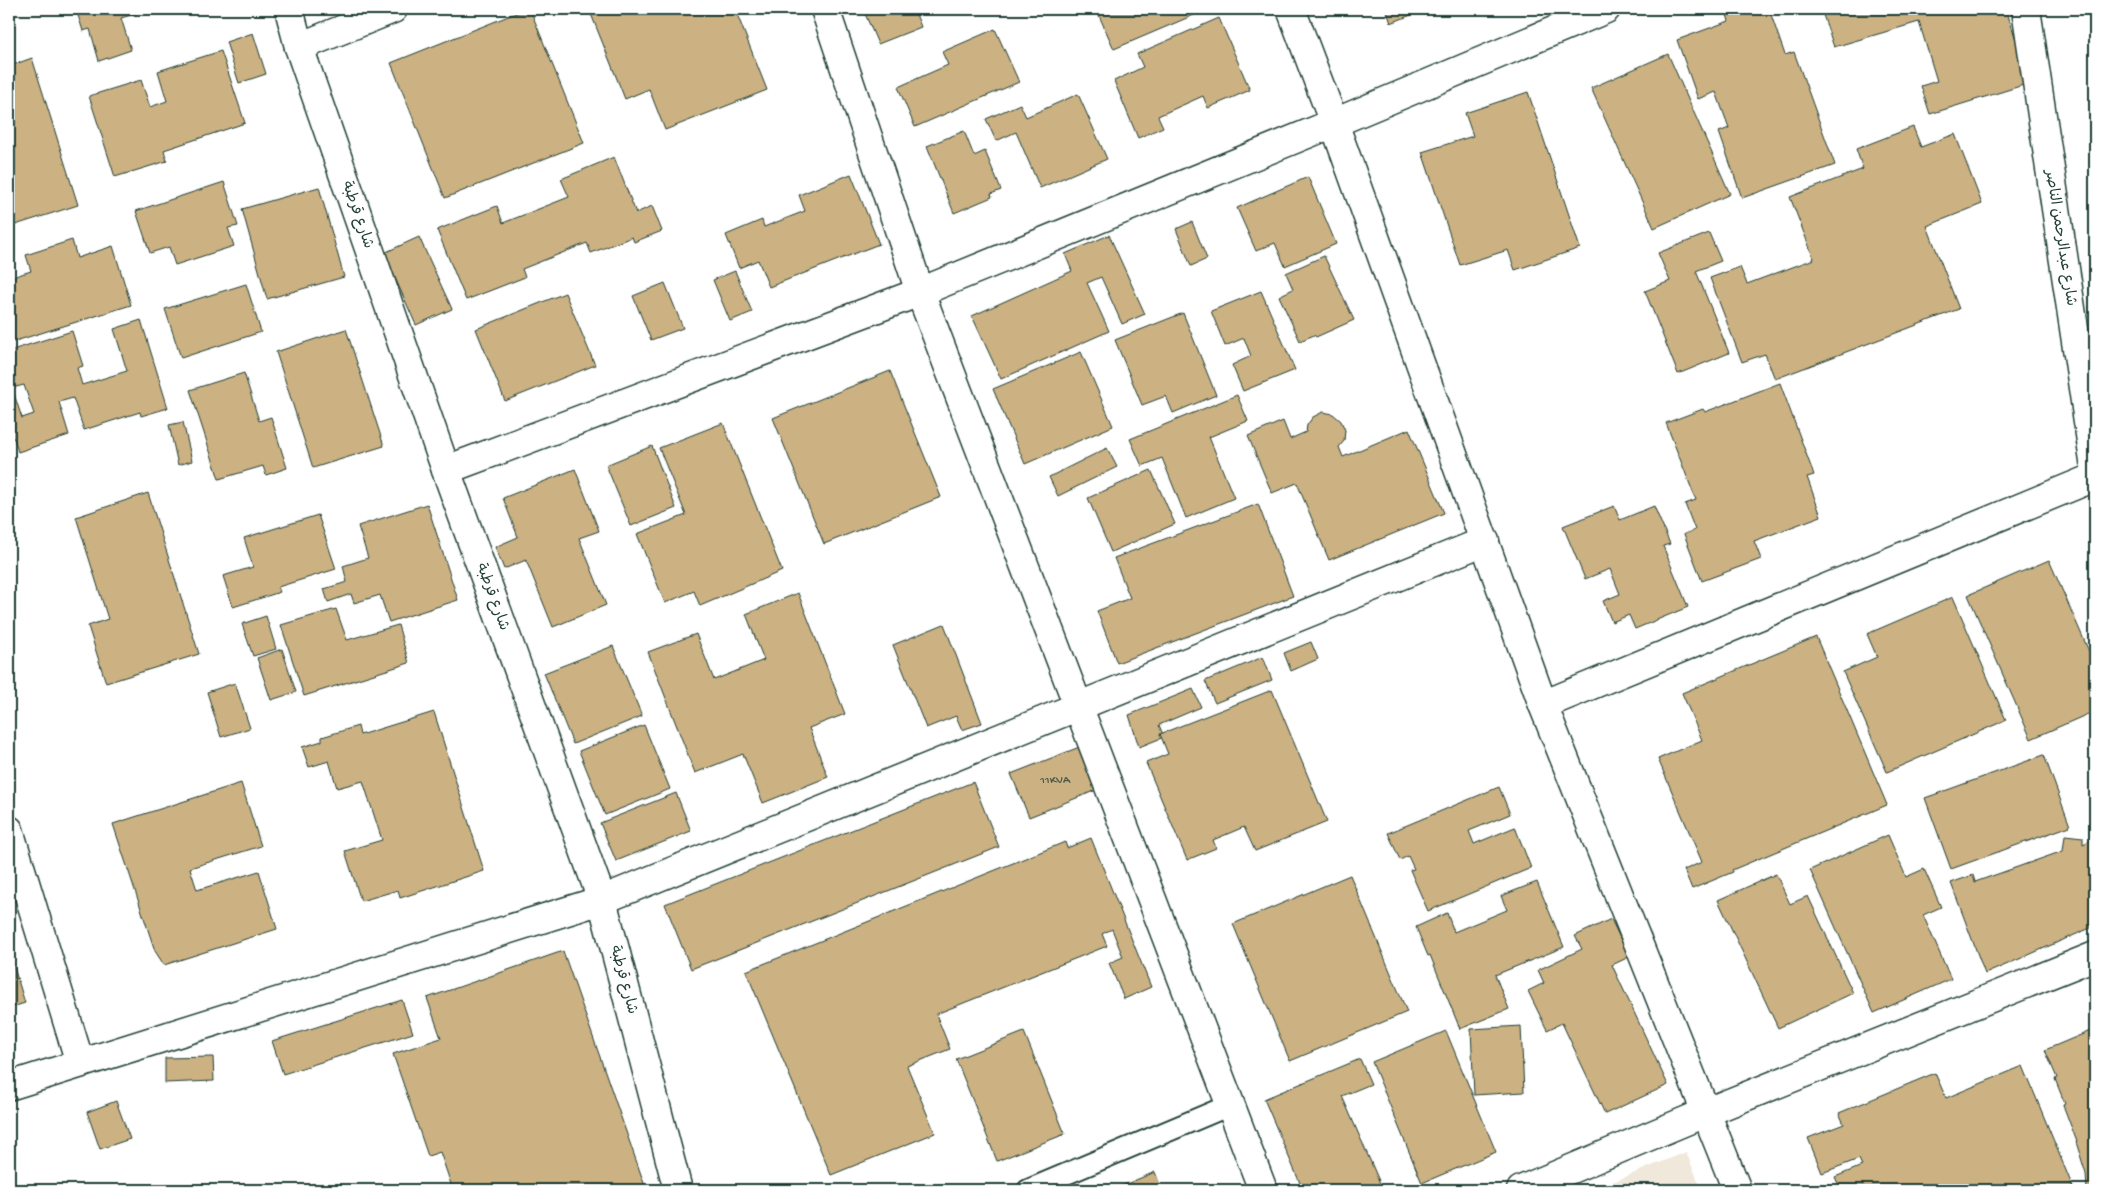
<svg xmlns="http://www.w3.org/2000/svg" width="2104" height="1199" viewBox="0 0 2104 1199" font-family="'Gochi Hand','Playpen Sans Arabic',sans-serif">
	<rect width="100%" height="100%" fill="#fff"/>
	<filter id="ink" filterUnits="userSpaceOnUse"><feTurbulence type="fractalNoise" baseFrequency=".02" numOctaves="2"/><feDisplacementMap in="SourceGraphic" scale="10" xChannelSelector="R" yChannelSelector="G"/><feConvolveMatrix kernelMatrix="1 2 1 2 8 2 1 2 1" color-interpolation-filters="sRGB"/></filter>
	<g filter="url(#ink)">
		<polygon fill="#f0e8da" points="1686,1152 1702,1190 1593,1190"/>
		<g fill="#ccb182" stroke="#1f3d34" fill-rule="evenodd">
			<polygon points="76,9 152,9 121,18 131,50 99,61 90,29 83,31"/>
			<polygon points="526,9 530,9 584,143 445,198 391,63"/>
			<polygon points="589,9 735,9 767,90 665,130 649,89 625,99"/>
			<polygon points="863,9 914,9 921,27 878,44"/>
			<polygon points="1096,9 1208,9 1114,49"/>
			<polygon points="1386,9 1426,9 1391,23"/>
			<polygon points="1725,9 1751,9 1752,14 1769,9 1785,55 1794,52 1835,165 1742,198 1719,132 1729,128 1716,92 1698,99 1677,40 1729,21"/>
			<polygon points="1821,9 2006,9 2030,83 1930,114 1921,86 1937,81 1919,22 1834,47"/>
			<polygon points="1219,18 1250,90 1208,108 1203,96 1158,116 1163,127 1138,138 1114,81 1143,67 1137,54"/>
			<polygon points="995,29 1019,82 915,127 898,87 948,65 942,52"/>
			<polygon points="253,33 266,74 239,83 226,42"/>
			<polygon points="221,51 245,123 164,150 167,161 115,177 89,96 141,80 150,107 167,101 158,71"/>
			<polygon points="1668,54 1730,194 1654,228 1591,88"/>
			<polygon points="32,58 78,205 9,227 9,63 10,66"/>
			<polygon points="1528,92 1580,248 1515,270 1508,250 1460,265 1422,152 1473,136 1465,113"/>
			<polygon points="1078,94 1107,159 1040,188 1016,132 996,141 986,119 1020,104 1026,117"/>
			<polygon points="1913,127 1921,147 1955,134 1982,204 1927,226 1959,309 1775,379 1765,354 1742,362 1710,278 1740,267 1747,284 1814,259 1790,197 1863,169 1856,149"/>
			<polygon points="964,131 974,156 985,151 1001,190 991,194 992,197 954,213 927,146"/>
			<polygon points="614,157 636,213 652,206 662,231 634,242 632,237 591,253 587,243 522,269 525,277 466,300 437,230 497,206 503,223 569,197 561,179"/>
			<polygon points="851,174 879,244 769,287 758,260 739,268 726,235 762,220 764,227 805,211 799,195"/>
			<polygon points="1308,177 1336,244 1285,266 1275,243 1256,251 1237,208"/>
			<polygon points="224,182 238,226 228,228 234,246 175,265 169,247 150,253 136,211"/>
			<polygon points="319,187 344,277 267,299 242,209"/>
			<polygon points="1192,222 1207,259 1191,266 1176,229"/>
			<polygon points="1709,233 1721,261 1696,271 1729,353 1678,374 1645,291 1670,281 1658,253"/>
			<polygon points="1109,235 1145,314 1122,324 1101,277 1087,283 1109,331 1001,379 972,316 1072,271 1065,254"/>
			<polygon points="419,237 452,309 416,325 384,253"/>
			<polygon points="72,240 77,258 113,246 131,305 9,343 9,278 31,271 26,255"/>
			<polygon points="1324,256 1354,320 1316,337 1314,335 1300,341 1279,296 1293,289 1286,273"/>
			<polygon points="735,271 752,312 730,321 713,280"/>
			<polygon points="665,283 683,328 651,340 633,296"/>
			<polygon points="246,284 261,332 181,358 165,309"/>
			<polygon points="1261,291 1295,370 1243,391 1232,365 1251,356 1244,338 1225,346 1211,311"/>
			<polygon points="565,293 595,365 505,401 476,329"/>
			<polygon points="1183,313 1216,395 1173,413 1166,396 1142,405 1115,340"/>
			<path d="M 141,320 L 168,408 L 141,416 L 140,412 L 84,430 L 73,398 L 59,402 L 69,435 L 18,452 L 14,438 L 9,439 L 9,351 L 72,331 L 83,366 L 77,368 L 82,385 L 127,371 L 114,329 ZM 24,385 L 34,414 L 22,418 L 12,388 Z"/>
			<polygon points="346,329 384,446 313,468 276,352"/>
			<polygon points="1081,352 1113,426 1025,464 993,389"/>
			<polygon points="890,371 941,497 824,544 773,418"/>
			<polygon points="244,373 259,421 271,417 287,468 266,475 263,466 219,479 190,390"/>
			<polygon points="1780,383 1814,475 1807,477 1821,516 1754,541 1761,559 1702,581 1684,534 1695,530 1685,504 1696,500 1666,423 1703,409 1705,412"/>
			<polygon points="1237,395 1248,421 1209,437 1234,498 1186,518 1162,458 1142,466 1130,439"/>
			<polygon points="1323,412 1333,414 1341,421 1345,430 1344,441 1339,447 1343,457 1409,429 1444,513 1329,560 1297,483 1272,493 1248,436 1283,421 1290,439 1306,432 1307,425 1313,417"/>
			<polygon points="183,422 192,461 178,465 169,425"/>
			<polygon points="723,423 782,571 700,606 694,591 665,603 637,534 686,515 659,448"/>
			<polygon points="652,446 676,508 631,526 606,465"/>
			<polygon points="1107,448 1117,467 1058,496 1049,477"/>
			<polygon points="575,469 599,531 579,538 606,605 553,627 526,560 504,569 495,547 518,537 503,498"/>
			<polygon points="1151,470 1175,524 1111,552 1088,498"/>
			<polygon points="148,493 199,654 106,683 88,626 108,619 76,517"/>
			<polygon points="427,504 458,600 389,622 380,595 354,603 351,594 328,602 324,589 347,582 343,566 368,558 358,526"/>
			<polygon points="1258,504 1293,596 1117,663 1097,611 1130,598 1114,558"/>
			<polygon points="1614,506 1620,520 1654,506 1670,544 1663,546 1688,607 1635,629 1629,615 1612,622 1603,601 1620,594 1610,569 1585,579 1563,526"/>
			<polygon points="318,515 336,569 278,587 280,592 233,607 223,576 253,567 244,538"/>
			<polygon points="2049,560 2095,665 2095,711 2031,739 1968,595"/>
			<polygon points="798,593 845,714 809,728 828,777 763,803 743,754 695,773 648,652 696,634 714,680 764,660 746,614"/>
			<polygon points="1953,597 2006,720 1887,772 1843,672 1877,657 1867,634"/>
			<polygon points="336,609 347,640 398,625 409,663 304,696 281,625"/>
			<polygon points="266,616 276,649 253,656 242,624"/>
			<polygon points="944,624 982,723 962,730 956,716 926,728 893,645"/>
			<polygon points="1816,637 1887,805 1732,870 1733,872 1692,889 1684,870 1702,862 1658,759 1702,740 1682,693"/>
			<polygon points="1311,642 1318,659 1291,671 1284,653"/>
			<polygon points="613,646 642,716 573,744 544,673"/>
			<polygon points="282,649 296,692 271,700 257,658"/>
			<polygon points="1263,657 1272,680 1215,703 1205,681"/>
			<polygon points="235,683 250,728 221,737 207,692"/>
			<polygon points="1193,689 1201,707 1159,725 1164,737 1139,747 1129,715"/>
			<polygon points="1272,690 1327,822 1255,851 1244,827 1213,840 1216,848 1187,860 1146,763 1168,754 1160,734"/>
			<polygon points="434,712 484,871 400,898 398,890 361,901 345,851 382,840 363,781 337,788 329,761 309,767 302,747 322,741 322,737 358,726 360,735"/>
			<polygon points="644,725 670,789 605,815 579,751"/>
			<polygon points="1082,746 1099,789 1029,817 1011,774"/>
			<polygon points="2044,755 2070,826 1951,869 1925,798"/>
			<polygon points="973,782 999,847 691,969 665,904"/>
			<polygon points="241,783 261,846 190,868 197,890 259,871 277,929 164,965 155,951 113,824"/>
			<polygon points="1499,787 1510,814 1469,831 1474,844 1515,827 1531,868 1428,911 1410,870 1414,869 1408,856 1400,860 1388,833"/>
			<polygon points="676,793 691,831 616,861 600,823"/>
			<polygon points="1888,835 1906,877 1924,869 1941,907 1923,915 1951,979 1874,1013 1810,870"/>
			<polygon points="2065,835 2083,837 2083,844 2091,840 2095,865 2095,926 1985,974 1951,883 1973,875 1975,882 2063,851"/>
			<polygon points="1091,838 1151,987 1124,999 1109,963 1123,957 1112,929 1102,934 1107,946 936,1014 950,1049 907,1066 935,1133 831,1175 746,971 1065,842 1067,848"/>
			<polygon points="1776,874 1790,904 1808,896 1853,993 1778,1028 1718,900"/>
			<polygon points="1350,875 1407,1012 1290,1061 1233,924"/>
			<polygon points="1537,882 1564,947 1495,975 1509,1009 1460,1029 1430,955 1428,956 1416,927 1447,913 1454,932 1507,910 1501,896"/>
			<polygon points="1611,919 1629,957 1612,965 1668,1085 1605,1114 1562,1023 1547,1030 1528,991 1544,983 1538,970 1582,949 1575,936"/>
			<polygon points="9,951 25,1003 9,1008"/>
			<polygon points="563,951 645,1186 632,1190 453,1190 440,1152 428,1156 393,1054 441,1038 427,998"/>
			<polygon points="402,1000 413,1033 283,1074 272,1041"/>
			<polygon points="1521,1026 1524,1092 1474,1095 1471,1029"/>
			<polygon points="2095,1029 2095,1190 2087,1190 2086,1174 2076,1142 2077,1142 2063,1105 2065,1104 2055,1079 2057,1078 2045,1050"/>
			<polygon points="1446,1031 1496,1152 1422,1183 1372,1062"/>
			<polygon points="1024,1032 1065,1134 997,1161 956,1059"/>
			<polygon points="213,1057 214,1081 165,1083 165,1058"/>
			<polygon points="1360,1059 1371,1084 1342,1096 1383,1190 1303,1190 1264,1099"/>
			<polygon points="2023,1066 2074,1190 1841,1190 1835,1177 1862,1166 1859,1159 1822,1173 1808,1138 1844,1124 1839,1113 1935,1073 1946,1098"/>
			<polygon points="116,1101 130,1139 100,1149 87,1112"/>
			<polygon points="1155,1172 1162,1190 1112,1190"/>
		</g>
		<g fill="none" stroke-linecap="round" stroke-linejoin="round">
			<g stroke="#1f3d34" stroke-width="24">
				<polyline id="service" points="1028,1190 1230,1105"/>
			</g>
			<g stroke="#1f3d34" stroke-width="31">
				<g id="minor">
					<polyline points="289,9 299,47 446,470 602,900 678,1190"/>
					<polyline points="825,9 920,292 1263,1190"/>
					<polyline points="1291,9 1334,123 1543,705 1737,1190"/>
					<polyline points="2026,9 2095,468"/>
					<polyline points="299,47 393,9"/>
					<polyline points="446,470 920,292 1334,123 1606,9"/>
					<polyline points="1543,705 2095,477"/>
					<polyline points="9,830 80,1063"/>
					<polyline points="9,1086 602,900 1485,541"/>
					<polyline points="1521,1190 1707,1112 2095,956"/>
				</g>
			</g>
			<use href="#service" stroke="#fff" stroke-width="20"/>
			<use href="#minor" stroke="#fff" stroke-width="28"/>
		</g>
	</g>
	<g text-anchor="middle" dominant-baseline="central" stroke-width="4.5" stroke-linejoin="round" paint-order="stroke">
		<g font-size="12" fill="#4a5a48">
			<text x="1055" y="781">11KVA</text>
		</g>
		<g font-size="15" fill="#1f3d34" stroke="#fff">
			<text transform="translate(357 215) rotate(71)">شارع قرطبة</text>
			<text transform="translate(2060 238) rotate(81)">شارع عبدالرحمن الناصر</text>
			<text transform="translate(492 597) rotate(70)">شارع قرطبة</text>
			<text transform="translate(623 980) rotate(75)">شارع قرطبة</text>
		</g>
	</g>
	<rect width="2104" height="1199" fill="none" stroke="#fff" stroke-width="30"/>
	<rect x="15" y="15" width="2074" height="1169" fill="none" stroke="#1f3d34" stroke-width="2" filter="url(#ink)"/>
</svg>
